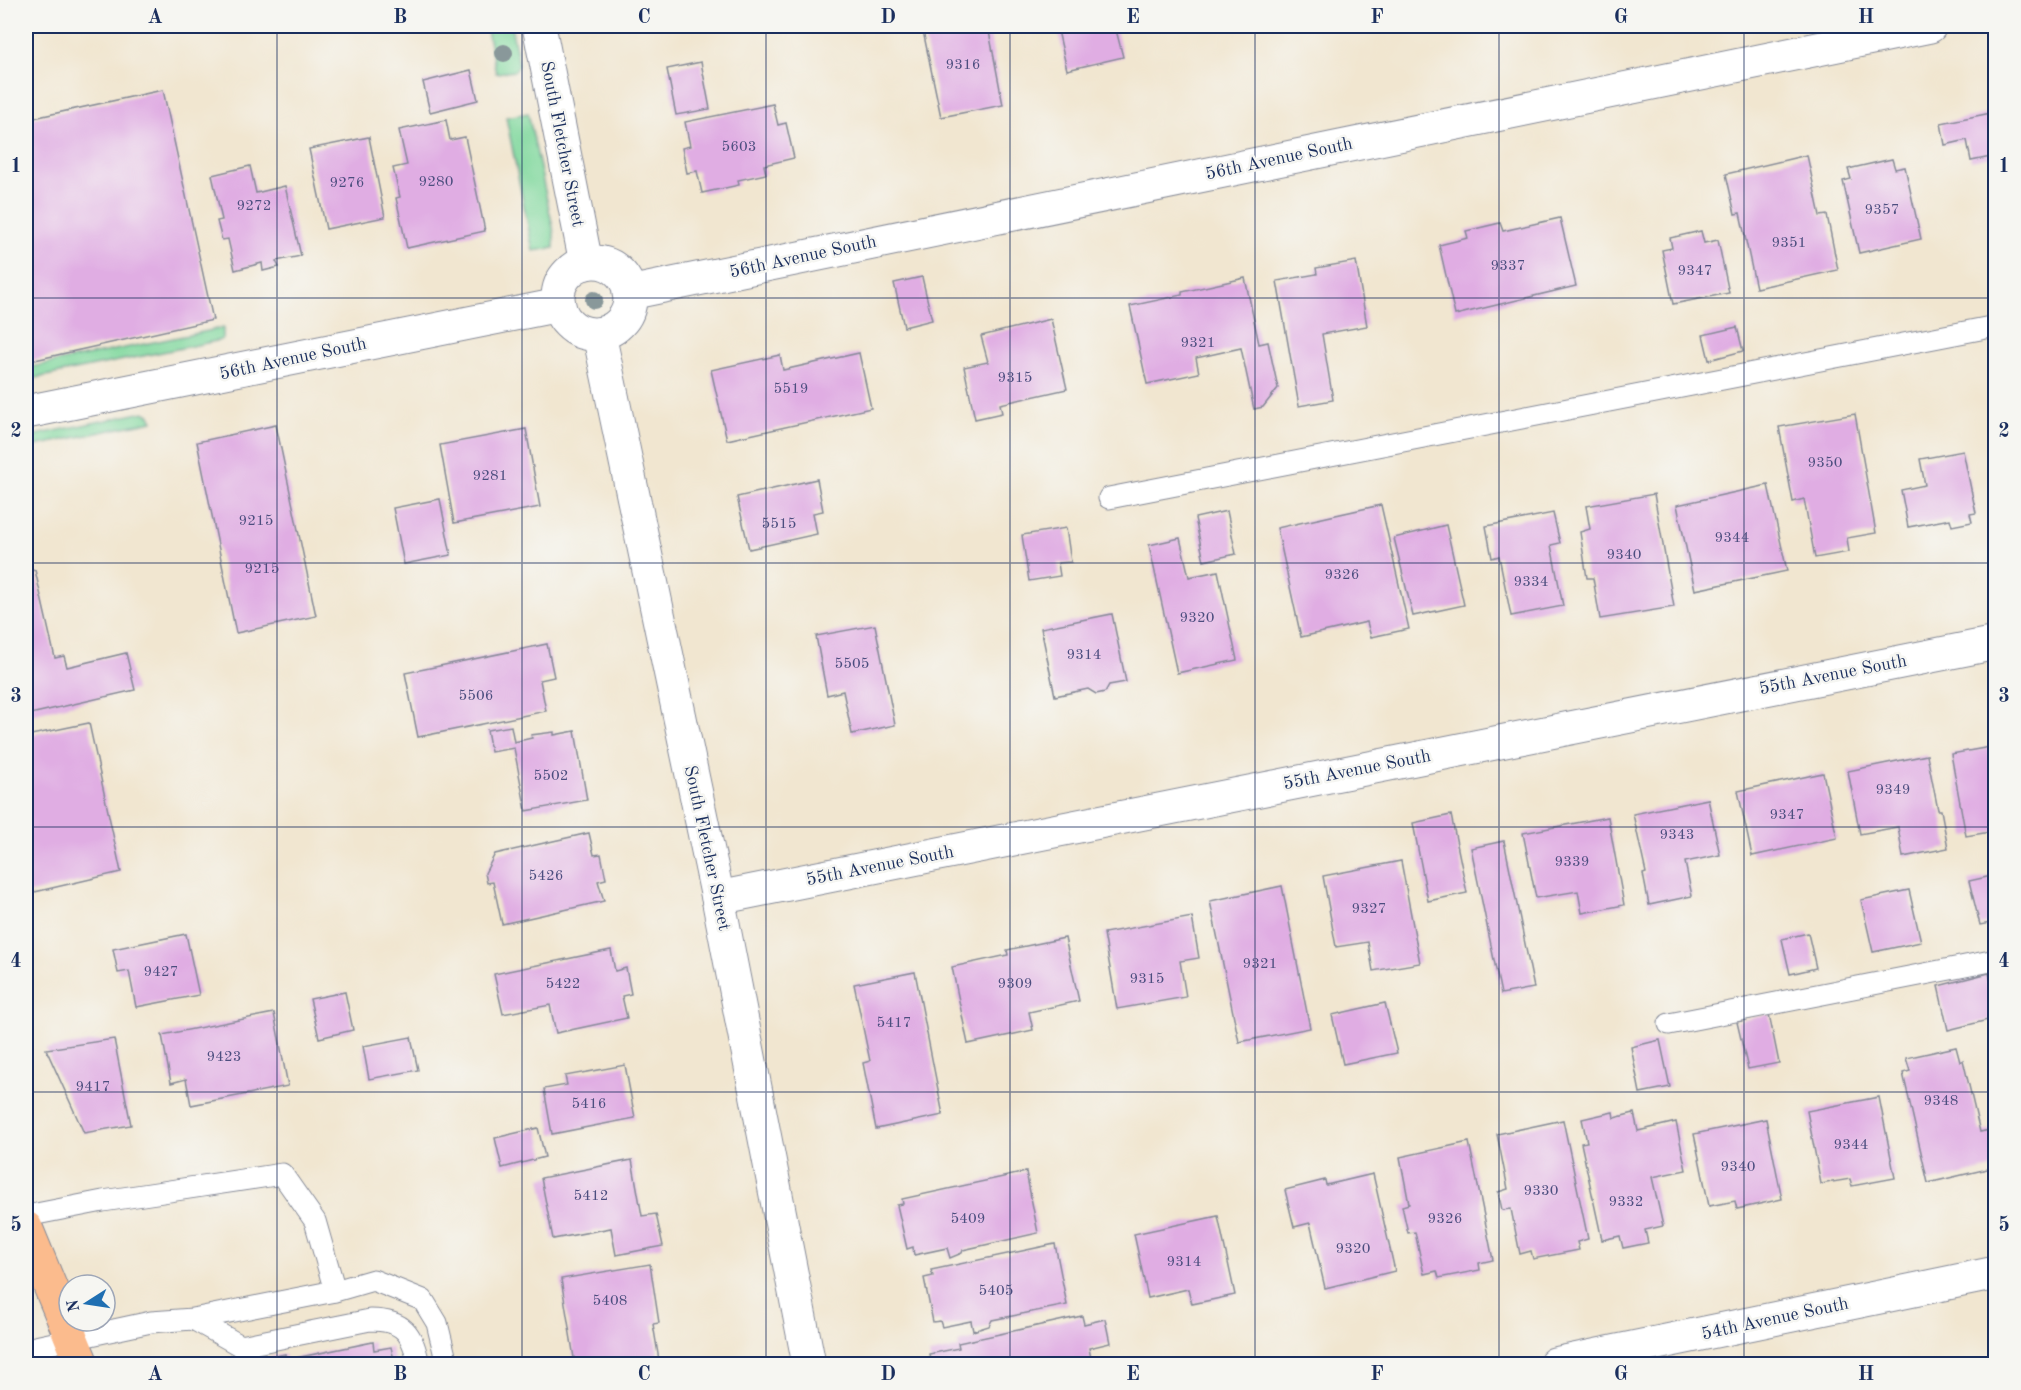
<svg xmlns="http://www.w3.org/2000/svg" width="2021" height="1390" viewBox="0 0 2021 1390" font-family="'Old Standard TT',serif">
	<rect width="100%" height="100%" fill="#f6f6f2"/>
	<filter id="ink" filterUnits="userSpaceOnUse"><feTurbulence type="fractalNoise" baseFrequency=".0167" numOctaves="2"/><feDisplacementMap in="SourceGraphic" scale="12" xChannelSelector="R" yChannelSelector="G"/><feConvolveMatrix kernelMatrix="1 2 1 2 8 2 1 2 1" color-interpolation-filters="sRGB"/></filter>
	<filter id="wash" filterUnits="userSpaceOnUse"><feTurbulence type="fractalNoise" baseFrequency=".008" numOctaves="4" result="noise"/><feDisplacementMap in="SourceGraphic" scale="24" xChannelSelector="R" yChannelSelector="G"/><feGaussianBlur stdDeviation="1.35" result="paint"/><feColorMatrix in="noise" values="0 0 0 0 0 0 0 0 0 0 0 0 0 0 0 0 0 1.4 0 .05"/><feComposite in="paint" operator="in"/></filter>
	<g filter="url(#wash)">
		<rect width="100%" height="100%" fill="#f1e6d0"/>
		<g fill="#80d89d" stroke="#4e847e" stroke-width="1.5">
			<polygon points="486,26 511,26 519,65 515,71 496,73"/>
			<polygon points="528,113 554,232 554,248 533,251 506,117"/>
			<polygon points="223,328 223,338 221,340 26,380 26,368"/>
			<polygon points="144,412 150,415 153,421 26,448 26,437"/>
		</g>
		<g id="blocks">
			<g fill="#e0ade3">
				<polygon points="922,26 988,26 1003,105 941,117"/>
				<polygon points="1057,26 1115,26 1123,57 1067,70"/>
				<polygon points="701,62 710,109 676,115 667,69"/>
				<polygon points="471,70 478,100 430,112 423,82"/>
				<polygon points="163,90 213,320 26,362 26,112 28,111 29,119"/>
				<polygon points="773,104 778,125 786,123 794,158 764,165 766,174 738,180 739,185 702,193 697,171 687,173 682,148 690,146 685,122"/>
				<polygon points="1996,112 1996,156 1971,161 1967,140 1945,145 1941,123"/>
				<polygon points="446,120 450,140 465,137 485,231 407,248 396,198 400,197 393,168 407,165 399,130"/>
				<polygon points="369,137 385,217 326,229 309,149"/>
				<polygon points="1807,155 1820,216 1827,215 1838,270 1756,288 1740,213 1735,214 1726,174"/>
				<polygon points="1892,159 1895,169 1905,167 1921,239 1859,253 1843,181 1851,179 1848,169"/>
				<polygon points="250,166 256,193 285,186 301,256 276,261 279,267 263,271 262,263 235,270 228,239 222,240 217,221 222,220 212,175"/>
				<polygon points="1560,218 1576,286 1455,315 1439,245 1468,238 1466,231 1500,223 1503,231"/>
				<polygon points="1701,231 1704,243 1718,240 1729,293 1673,304 1662,250 1672,248 1670,238"/>
				<polygon points="1356,261 1367,326 1322,334 1333,400 1299,406 1277,281 1317,274 1316,268"/>
				<polygon points="922,277 932,320 904,327 894,283"/>
				<polygon points="1245,278 1259,344 1268,342 1278,388 1263,407 1254,409 1241,348 1196,358 1199,373 1147,384 1130,306 1182,295 1182,292"/>
				<polygon points="1051,319 1067,389 1000,404 1002,413 975,419 964,367 988,362 981,336"/>
				<polygon points="1737,327 1743,351 1709,360 1703,335"/>
				<polygon points="859,353 871,408 727,440 711,370 780,355 783,370"/>
				<polygon points="1855,414 1876,533 1847,538 1849,552 1815,558 1804,499 1793,502 1779,427"/>
				<polygon points="276,425 316,616 236,633 197,442"/>
				<polygon points="526,429 540,507 454,523 440,445"/>
				<polygon points="1963,451 1976,513 1970,514 1972,522 1952,526 1950,519 1908,527 1901,490 1925,485 1920,459"/>
				<polygon points="817,479 823,511 813,513 817,534 749,549 737,497"/>
				<polygon points="1768,485 1787,571 1695,590 1677,505"/>
				<polygon points="1654,494 1674,607 1600,619 1593,578 1587,578 1580,532 1590,529 1586,506"/>
				<polygon points="440,499 451,555 404,564 393,508"/>
				<polygon points="1381,505 1409,629 1371,637 1367,622 1301,637 1277,528"/>
				<polygon points="1227,511 1236,554 1204,561 1195,518"/>
				<polygon points="1553,513 1560,543 1551,545 1563,606 1511,616 1499,556 1492,558 1486,526"/>
				<polygon points="1446,525 1464,605 1413,616 1394,538"/>
				<polygon points="1066,528 1071,562 1058,563 1060,576 1029,581 1022,535"/>
				<polygon points="1180,538 1189,577 1218,571 1237,660 1177,673 1149,545"/>
				<polygon points="35,570 55,658 64,656 67,667 126,653 135,690 26,715 26,572"/>
				<polygon points="1112,614 1126,682 1109,685 1105,692 1096,694 1088,689 1055,696 1041,628"/>
				<polygon points="875,625 895,725 852,734 843,691 827,695 816,636"/>
				<polygon points="547,644 554,677 540,680 546,711 418,737 405,673"/>
				<polygon points="89,723 121,872 26,894 26,736"/>
				<polygon points="511,726 514,742 532,738 531,735 554,732 554,735 575,731 587,800 526,811 514,748 491,752 487,730"/>
				<polygon points="1996,746 1996,831 1966,836 1951,754"/>
				<polygon points="1927,755 1938,810 1941,810 1948,848 1903,857 1898,827 1860,834 1848,771"/>
				<polygon points="1823,773 1837,838 1752,856 1738,791"/>
				<polygon points="1708,799 1720,855 1685,862 1692,896 1649,905 1643,874 1646,873 1633,814"/>
				<polygon points="1451,815 1467,893 1428,901 1413,823"/>
				<polygon points="1608,817 1624,905 1582,913 1578,891 1536,898 1523,833"/>
				<polygon points="589,833 594,855 601,854 606,879 598,881 604,901 502,924 493,882 487,883 485,873 495,854"/>
				<polygon points="1504,841 1534,988 1501,994 1471,848"/>
				<polygon points="1401,861 1420,963 1373,971 1368,942 1336,947 1323,876"/>
				<polygon points="1996,875 1996,922 1980,925 1969,881"/>
				<polygon points="1282,886 1310,1028 1239,1042 1210,901"/>
				<polygon points="1909,890 1921,942 1873,952 1861,900"/>
				<polygon points="1192,917 1199,958 1180,961 1186,997 1117,1009 1104,933"/>
				<polygon points="1808,933 1816,968 1790,974 1782,939"/>
				<polygon points="186,934 199,995 136,1007 129,971 118,973 113,949"/>
				<polygon points="1065,938 1079,1001 1029,1012 1033,1030 968,1044 952,967 1008,955 1007,950"/>
				<polygon points="611,950 615,971 626,968 631,994 622,996 627,1018 556,1033 550,1005 503,1014 494,974"/>
				<polygon points="915,972 943,1115 876,1129 863,1063 870,1061 854,984"/>
				<polygon points="1989,973 1996,1003 1996,1018 1948,1030 1938,986"/>
				<polygon points="345,992 353,1030 319,1038 310,999"/>
				<polygon points="1385,1003 1397,1053 1343,1064 1332,1015"/>
				<polygon points="274,1013 288,1086 191,1105 186,1079 171,1083 162,1035"/>
				<polygon points="1769,1014 1779,1063 1748,1069 1737,1022"/>
				<polygon points="411,1037 418,1070 369,1079 363,1046"/>
				<polygon points="114,1039 131,1125 84,1133 46,1049"/>
				<polygon points="1660,1040 1670,1087 1640,1093 1631,1047"/>
				<polygon points="1956,1047 1960,1062 1963,1060 1980,1132 1994,1129 1996,1167 1928,1183 1903,1073 1910,1071 1906,1058"/>
				<polygon points="625,1065 635,1118 552,1134 544,1089 567,1085 565,1076"/>
				<polygon points="1879,1097 1895,1178 1852,1186 1850,1179 1821,1184 1807,1111"/>
				<polygon points="1613,1112 1614,1118 1634,1113 1638,1131 1676,1122 1686,1170 1652,1177 1663,1226 1645,1230 1648,1243 1623,1248 1620,1236 1602,1240 1581,1143 1587,1142 1582,1119"/>
				<polygon points="1766,1119 1782,1199 1737,1209 1735,1201 1709,1206 1694,1134"/>
				<polygon points="1563,1120 1588,1239 1577,1242 1579,1250 1533,1259 1531,1251 1520,1254 1511,1209 1502,1210 1498,1192 1508,1189 1497,1134"/>
				<polygon points="538,1128 545,1157 502,1168 495,1138"/>
				<polygon points="1469,1142 1493,1260 1479,1263 1480,1270 1439,1278 1437,1271 1424,1274 1415,1232 1408,1233 1402,1206 1409,1204 1400,1157"/>
				<polygon points="632,1160 642,1216 656,1214 663,1246 616,1255 611,1228 553,1239 541,1178"/>
				<polygon points="1026,1172 1038,1233 963,1250 962,1253 950,1258 947,1248 914,1255 913,1247 907,1249 897,1205 903,1204 902,1199"/>
				<polygon points="1373,1174 1395,1271 1325,1288 1310,1223 1294,1227 1285,1190 1325,1180 1326,1185"/>
				<polygon points="1218,1216 1235,1295 1192,1304 1188,1289 1148,1298 1134,1234"/>
				<polygon points="1055,1244 1067,1305 992,1320 989,1326 973,1331 971,1321 942,1327 940,1321 933,1322 924,1278 933,1276 931,1270"/>
				<polygon points="650,1264 659,1323 653,1324 659,1360 630,1364 575,1364 561,1279"/>
				<polygon points="1082,1316 1084,1324 1105,1319 1110,1343 1089,1348 1092,1364 931,1364 929,1354 959,1348 958,1343"/>
				<polygon points="373,1342 374,1350 391,1347 395,1364 264,1364 263,1359 285,1354 286,1360"/>
			</g>
		</g>
	</g>
	<g filter="url(#ink)">
		<use href="#blocks" fill-opacity="0" stroke="#868a97" stroke-width="1.5"/>
		<g fill="none" stroke-linecap="round" stroke-linejoin="round">
			<g stroke="#868a97" stroke-width="23">
				<g id="service">
					<polyline points="1109,498 1996,326"/>
					<polyline points="1669,1024 1996,960"/>
					<polyline points="26,1216 103,1201 282,1174 315,1221 335,1291"/>
					<path d="M 193,1319 L 241,1346 L 370,1320 C 405,1320 412,1334 419,1364"/>
					<polyline points="26,1349 151,1322 193,1319 335,1291 373,1280 423,1300 437,1323 447,1364"/>
				</g>
			</g>
			<g stroke="#868a97" stroke-width="35">
				<g id="minor">
					<polyline points="539,26 586,263"/>
					<circle cx="594" cy="298" r="36"/>
					<polyline points="629,293 1930,26"/>
					<polyline points="599,334 718,898 809,1364"/>
					<polyline points="26,412 559,305"/>
					<polyline points="718,898 1996,643"/>
					<polyline points="1555,1364 1996,1273"/>
				</g>
			</g>
			<g stroke="#868a97" stroke-width="35">
				<polyline id="primary" points="26,1228 82,1364"/>
			</g>
			<use href="#service" stroke="#fff" stroke-width="21"/>
			<use href="#minor" stroke="#fff" stroke-width="33"/>
			<use href="#primary" stroke="#fbbb8d" stroke-width="33"/>
		</g>
		<g fill="#89989a">
			<circle cx="504" cy="53" r="9"/>
			<circle cx="594" cy="300" r="9"/>
		</g>
	</g>
	<path fill="none" stroke="#1b2f5e" stroke-width="1.5" stroke-opacity="0.55" d="M 277,26 L 277,1364M 522,26 L 522,1364M 766,26 L 766,1364M 1010,26 L 1010,1364M 1255,26 L 1255,1364M 1499,26 L 1499,1364M 1744,26 L 1744,1364M 26,298 L 1996,298M 26,563 L 1996,563M 26,827 L 1996,827M 26,1092 L 1996,1092"/>
	<g text-anchor="middle" dominant-baseline="central" stroke-width="5" stroke-linejoin="round" paint-order="stroke">
		<g font-size="15" fill="#4c4e7f">
			<text x="963" y="65">9316</text>
			<text x="739" y="147">5603</text>
			<text x="436" y="182">9280</text>
			<text x="347" y="183">9276</text>
			<text x="254" y="206">9272</text>
			<text x="1882" y="210">9357</text>
			<text x="1789" y="243">9351</text>
			<text x="1508" y="266">9337</text>
			<text x="1695" y="271">9347</text>
			<text x="1198" y="343">9321</text>
			<text x="1015" y="378">9315</text>
			<text x="791" y="389">5519</text>
			<text x="1825" y="463">9350</text>
			<text x="490" y="476">9281</text>
			<text x="256" y="521">9215</text>
			<text x="779" y="524">5515</text>
			<text x="1732" y="538">9344</text>
			<text x="1624" y="555">9340</text>
			<text x="262" y="569">9215</text>
			<text x="1342" y="575">9326</text>
			<text x="1531" y="582">9334</text>
			<text x="1197" y="618">9320</text>
			<text x="1084" y="655">9314</text>
			<text x="852" y="664">5505</text>
			<text x="476" y="696">5506</text>
			<text x="551" y="776">5502</text>
			<text x="1893" y="790">9349</text>
			<text x="1787" y="815">9347</text>
			<text x="1677" y="835">9343</text>
			<text x="1572" y="862">9339</text>
			<text x="546" y="876">5426</text>
			<text x="1369" y="909">9327</text>
			<text x="1260" y="964">9321</text>
			<text x="161" y="972">9427</text>
			<text x="1147" y="979">9315</text>
			<text x="563" y="984">5422</text>
			<text x="1015" y="984">9309</text>
			<text x="894" y="1023">5417</text>
			<text x="224" y="1057">9423</text>
			<text x="93" y="1087">9417</text>
			<text x="1941" y="1101">9348</text>
			<text x="589" y="1104">5416</text>
			<text x="1851" y="1145">9344</text>
			<text x="1738" y="1167">9340</text>
			<text x="1541" y="1191">9330</text>
			<text x="591" y="1196">5412</text>
			<text x="1626" y="1202">9332</text>
			<text x="968" y="1219">5409</text>
			<text x="1445" y="1219">9326</text>
			<text x="1353" y="1249">9320</text>
			<text x="1184" y="1262">9314</text>
			<text x="996" y="1291">5405</text>
			<text x="610" y="1301">5408</text>
		</g>
		<g font-size="18" fill="#1b2f5e" stroke="#f6f6f2">
			<text transform="translate(562 144) rotate(79)">South Fletcher Street</text>
			<text transform="translate(1279 159) rotate(-12)">56th Avenue South</text>
			<text transform="translate(803 257) rotate(-12)">56th Avenue South</text>
			<text transform="translate(293 359) rotate(-12)">56th Avenue South</text>
			<text transform="translate(1833 675) rotate(-11)">55th Avenue South</text>
			<text transform="translate(1357 770) rotate(-11)">55th Avenue South</text>
			<text transform="translate(707 848) rotate(78)">South Fletcher Street</text>
			<text transform="translate(880 866) rotate(-11)">55th Avenue South</text>
			<text transform="translate(1775 1319) rotate(-12)">54th Avenue South</text>
		</g>
	</g>
	<rect width="2021" height="1390" fill="none" stroke="#f6f6f2" stroke-width="66"/>
	<g transform="translate(87 1303) rotate(258)"><circle r="28" fill="#f6f6f2" stroke="#9ea6b7" stroke-width="1.5"/>
	<path d="M0-4.5L10 22L0 15L-10 22Z" fill="#1f6fb2"/>
	<text y="-9" font-size="16" font-weight="bold" text-anchor="middle" fill="#1b2f5e">N</text>
	</g>
	<rect x="33" y="33" width="1955" height="1324" fill="none" stroke="#1b2f5e" stroke-width="2"/>
	<g font-size="20" text-anchor="middle" font-weight="bold" fill="#1b2f5e">
		<text x="155" y="23">A</text>
		<text x="400" y="23">B</text>
		<text x="644" y="23">C</text>
		<text x="888" y="23">D</text>
		<text x="1133" y="23">E</text>
		<text x="1377" y="23">F</text>
		<text x="1621" y="23">G</text>
		<text x="1866" y="23">H</text>
		<text x="16" y="172">1</text>
		<text x="2004" y="172">1</text>
		<text x="16" y="437">2</text>
		<text x="2004" y="437">2</text>
		<text x="16" y="702">3</text>
		<text x="2004" y="702">3</text>
		<text x="16" y="967">4</text>
		<text x="2004" y="967">4</text>
		<text x="16" y="1231">5</text>
		<text x="2004" y="1231">5</text>
		<text x="155" y="1380">A</text>
		<text x="400" y="1380">B</text>
		<text x="644" y="1380">C</text>
		<text x="888" y="1380">D</text>
		<text x="1133" y="1380">E</text>
		<text x="1377" y="1380">F</text>
		<text x="1621" y="1380">G</text>
		<text x="1866" y="1380">H</text>
	</g>
</svg>
